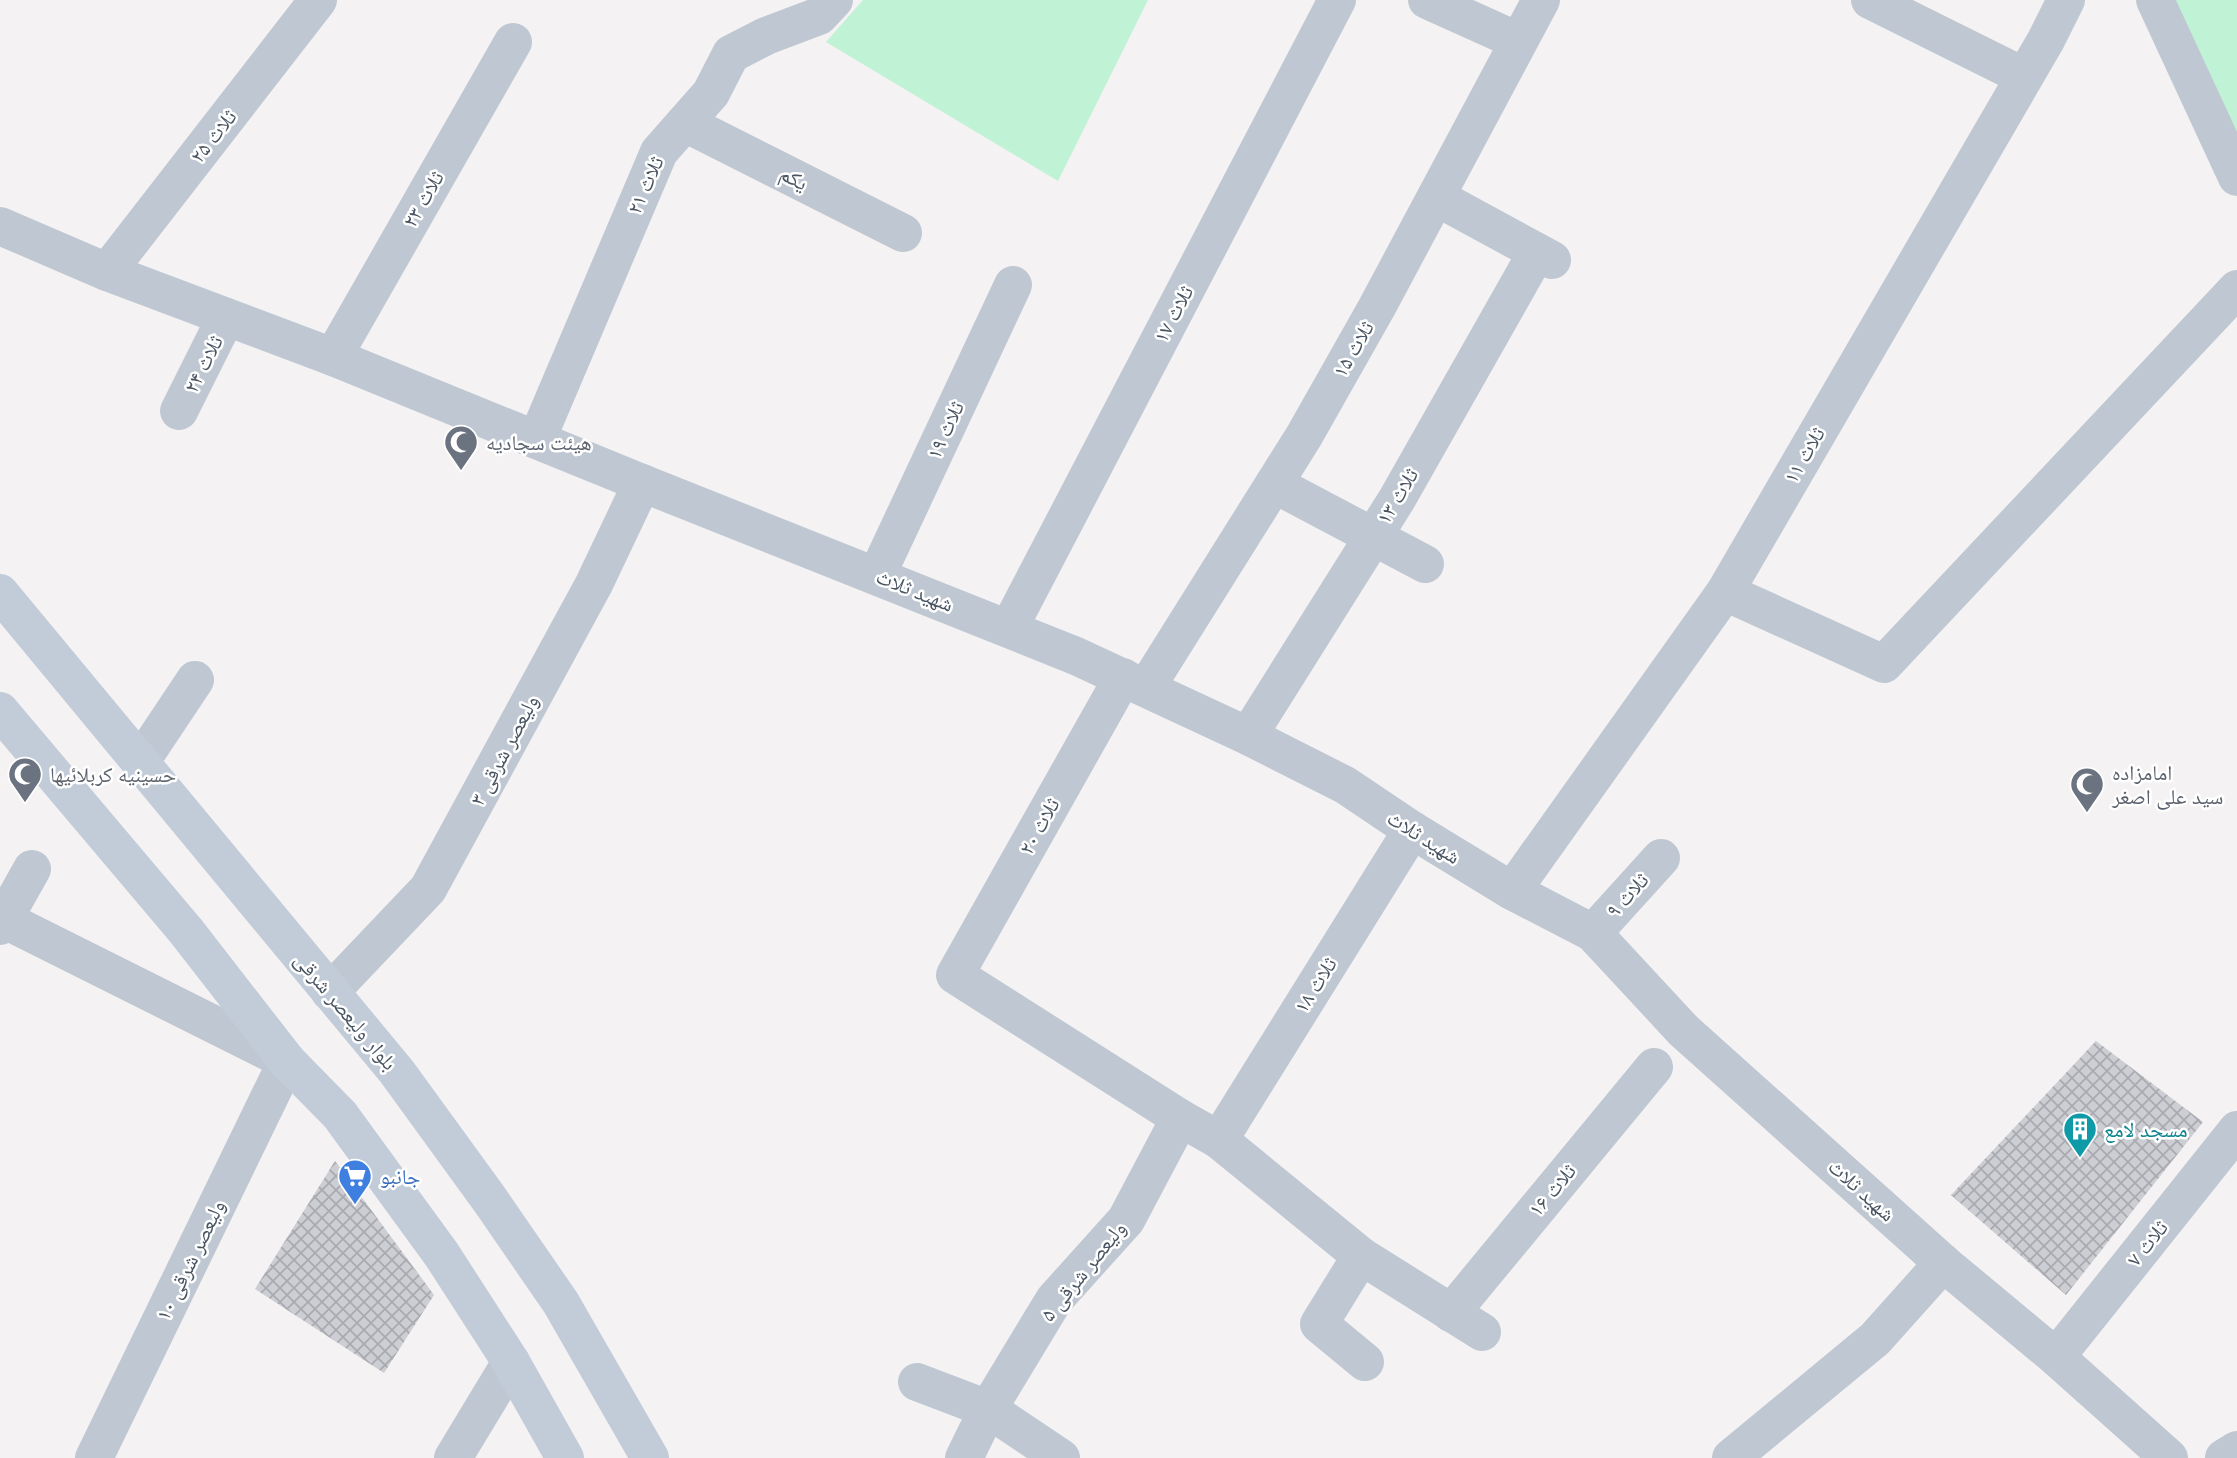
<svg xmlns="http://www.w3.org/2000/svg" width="2237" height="1458" viewBox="0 0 2237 1458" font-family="'PT Sans','Noto Naskh Arabic',sans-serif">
	<defs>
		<pattern id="building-cross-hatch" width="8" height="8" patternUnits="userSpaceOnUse" patternTransform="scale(1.75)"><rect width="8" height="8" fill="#ccced4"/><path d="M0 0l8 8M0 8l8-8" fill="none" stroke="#a8aaaf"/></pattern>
	</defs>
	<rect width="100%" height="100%" fill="#f4f2f2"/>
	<g fill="#c0f2d6">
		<polygon points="863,0 1148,0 1058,181 826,42"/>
		<polygon points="2155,0 2237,0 2237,172"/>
	</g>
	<g fill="url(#building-cross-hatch)">
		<polygon points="2096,1041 2203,1122 2066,1295 1951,1195"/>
		<polygon points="335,1161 434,1295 384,1373 255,1289"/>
	</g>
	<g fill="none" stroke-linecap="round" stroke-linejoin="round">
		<g stroke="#bfc8d2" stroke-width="38">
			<polyline points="1427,0 1518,41"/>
			<polyline points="1870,0 2023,76"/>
			<polyline points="2155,0 2237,177"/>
			<polyline points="685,123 903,233"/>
			<polyline points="1436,197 1552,260"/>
			<polyline points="0,226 107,272 333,357 642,483 1076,656 1248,736 1345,785 1412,830 1512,891 1593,933 1683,1030 1943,1263 2056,1357 2169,1458"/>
			<polyline points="107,272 318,0"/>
			<polyline points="333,357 513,42"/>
			<polyline points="179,411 226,317"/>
			<polyline points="537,439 659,152 711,93 731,54 766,36 819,16 834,0"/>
			<polyline points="1274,484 1425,564"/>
			<polyline points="877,575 1013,285"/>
			<polyline points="1725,592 1884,664 2237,289"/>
			<polyline points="1009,628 1337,0"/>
			<polyline points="1123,677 955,975 1180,1118 1219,1140 1361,1256 1482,1332"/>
			<polyline points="1146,688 1304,436 1377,307 1541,0"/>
			<polyline points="1248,736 1397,499 1537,252"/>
			<polyline points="141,761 195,680"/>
			<polyline points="1512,891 1725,592 2046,40 2066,0"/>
			<polyline points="3,919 287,1061 94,1458"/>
			<polyline points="0,926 32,869"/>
			<polyline points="1593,933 1661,858"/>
			<polyline points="330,992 428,889 594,584 642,483"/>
			<polyline points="1219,1140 1412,830"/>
			<polyline points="1361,1256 1319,1324 1365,1362"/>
			<polyline points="1451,1313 1654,1067"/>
			<polyline points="2056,1357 2237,1130"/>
			<polyline points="917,1382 988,1409 1061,1458"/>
			<polyline points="453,1458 511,1362"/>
			<polyline points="964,1458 988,1409 1054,1300 1126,1220 1180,1118"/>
			<polyline points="1731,1458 1875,1339 1943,1263"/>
			<polyline points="2224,1458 2237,1450"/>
		</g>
		<g stroke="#c2ccd9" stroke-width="38">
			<polyline points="0,593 397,1072 490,1200 561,1303 650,1458"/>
			<polyline points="0,711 186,931 287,1061 340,1115 442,1255 511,1362 565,1458"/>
		</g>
	</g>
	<defs>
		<g id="mosque-pin" transform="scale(1.75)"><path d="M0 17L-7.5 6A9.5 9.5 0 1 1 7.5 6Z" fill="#6b7280" stroke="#fff"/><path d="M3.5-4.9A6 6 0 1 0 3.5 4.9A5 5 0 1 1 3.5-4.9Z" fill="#fff"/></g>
		<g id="building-pin" transform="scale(1.75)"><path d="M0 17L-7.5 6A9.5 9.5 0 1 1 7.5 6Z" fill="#0f9aa8" stroke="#fff"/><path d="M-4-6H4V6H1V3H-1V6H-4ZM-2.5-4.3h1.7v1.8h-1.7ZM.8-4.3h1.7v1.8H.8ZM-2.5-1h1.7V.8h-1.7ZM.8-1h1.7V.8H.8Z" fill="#fff"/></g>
		<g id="supermarket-pin" transform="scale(1.75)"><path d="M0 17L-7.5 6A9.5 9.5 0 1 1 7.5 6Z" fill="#3f7fe0" stroke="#fff"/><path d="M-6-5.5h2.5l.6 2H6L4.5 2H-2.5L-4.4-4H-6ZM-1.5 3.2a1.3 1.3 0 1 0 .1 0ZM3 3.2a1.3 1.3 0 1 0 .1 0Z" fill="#fff"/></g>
	</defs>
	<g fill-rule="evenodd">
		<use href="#mosque-pin" x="461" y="442"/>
		<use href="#mosque-pin" x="25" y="774"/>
		<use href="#mosque-pin" x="2087" y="784"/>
		<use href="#building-pin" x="2080" y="1129"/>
		<use href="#supermarket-pin" x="355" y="1176"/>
	</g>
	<g text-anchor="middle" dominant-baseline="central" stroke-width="5" stroke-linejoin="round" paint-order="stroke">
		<g font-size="21" fill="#485461" stroke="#fff">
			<text transform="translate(213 136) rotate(-52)">ثلاث ۲۵</text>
			<text transform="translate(794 178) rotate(27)">یکم</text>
			<text transform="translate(645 185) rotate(-66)">ثلاث ۲۱</text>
			<text transform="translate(423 199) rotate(-60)">ثلاث ۲۳</text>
			<text transform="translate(1173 314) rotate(-62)">ثلاث ۱۷</text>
			<text transform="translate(1353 349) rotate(-60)">ثلاث ۱۵</text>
			<text transform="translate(203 364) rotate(-63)">ثلاث ۲۴</text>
			<text transform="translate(945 430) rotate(-65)">ثلاث ۱۹</text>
			<text transform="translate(1804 455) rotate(-60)">ثلاث ۱۱</text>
			<text transform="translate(1397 496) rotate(-59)">ثلاث ۱۳</text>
			<text transform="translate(915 590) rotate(22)">شهید ثلاث</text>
			<text transform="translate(504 750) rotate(-62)">ولیعصر شرقی ۳</text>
			<text transform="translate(1039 826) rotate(-61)">ثلاث ۲۰</text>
			<text transform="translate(1424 837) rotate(32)">شهید ثلاث</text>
			<text transform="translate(1627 895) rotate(-48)">ثلاث ۹</text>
			<text transform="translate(1315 985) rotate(-58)">ثلاث ۱۸</text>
			<text transform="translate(346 1011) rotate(50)">بلوار ولیعصر شرقی</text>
			<text transform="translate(1552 1190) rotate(-50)">ثلاث ۱۶</text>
			<text transform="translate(1862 1190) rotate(42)">شهید ثلاث</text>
			<text transform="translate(2147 1243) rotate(-51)">ثلاث ۷</text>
			<text transform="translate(190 1260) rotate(-64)">ولیعصر شرقی ۱۰</text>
			<text transform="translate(1083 1271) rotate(-51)">ولیعصر شرقی ۵</text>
		</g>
		<g font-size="21" fill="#5b616d" stroke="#fff" text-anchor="start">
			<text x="486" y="442">هیئت سجادیه</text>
			<text x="2112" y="772">امامزاده<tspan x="2112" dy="24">سید علی اصغر</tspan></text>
			<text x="50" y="774">حسینیه کربلائیها</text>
		</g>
		<g font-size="21" fill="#0d838f" stroke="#fff" text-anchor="start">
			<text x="2104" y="1129">مسجد لامع</text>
		</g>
		<g font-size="21" fill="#366cbe" stroke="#fff" text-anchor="start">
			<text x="380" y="1176">جانبو</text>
		</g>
	</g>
</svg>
